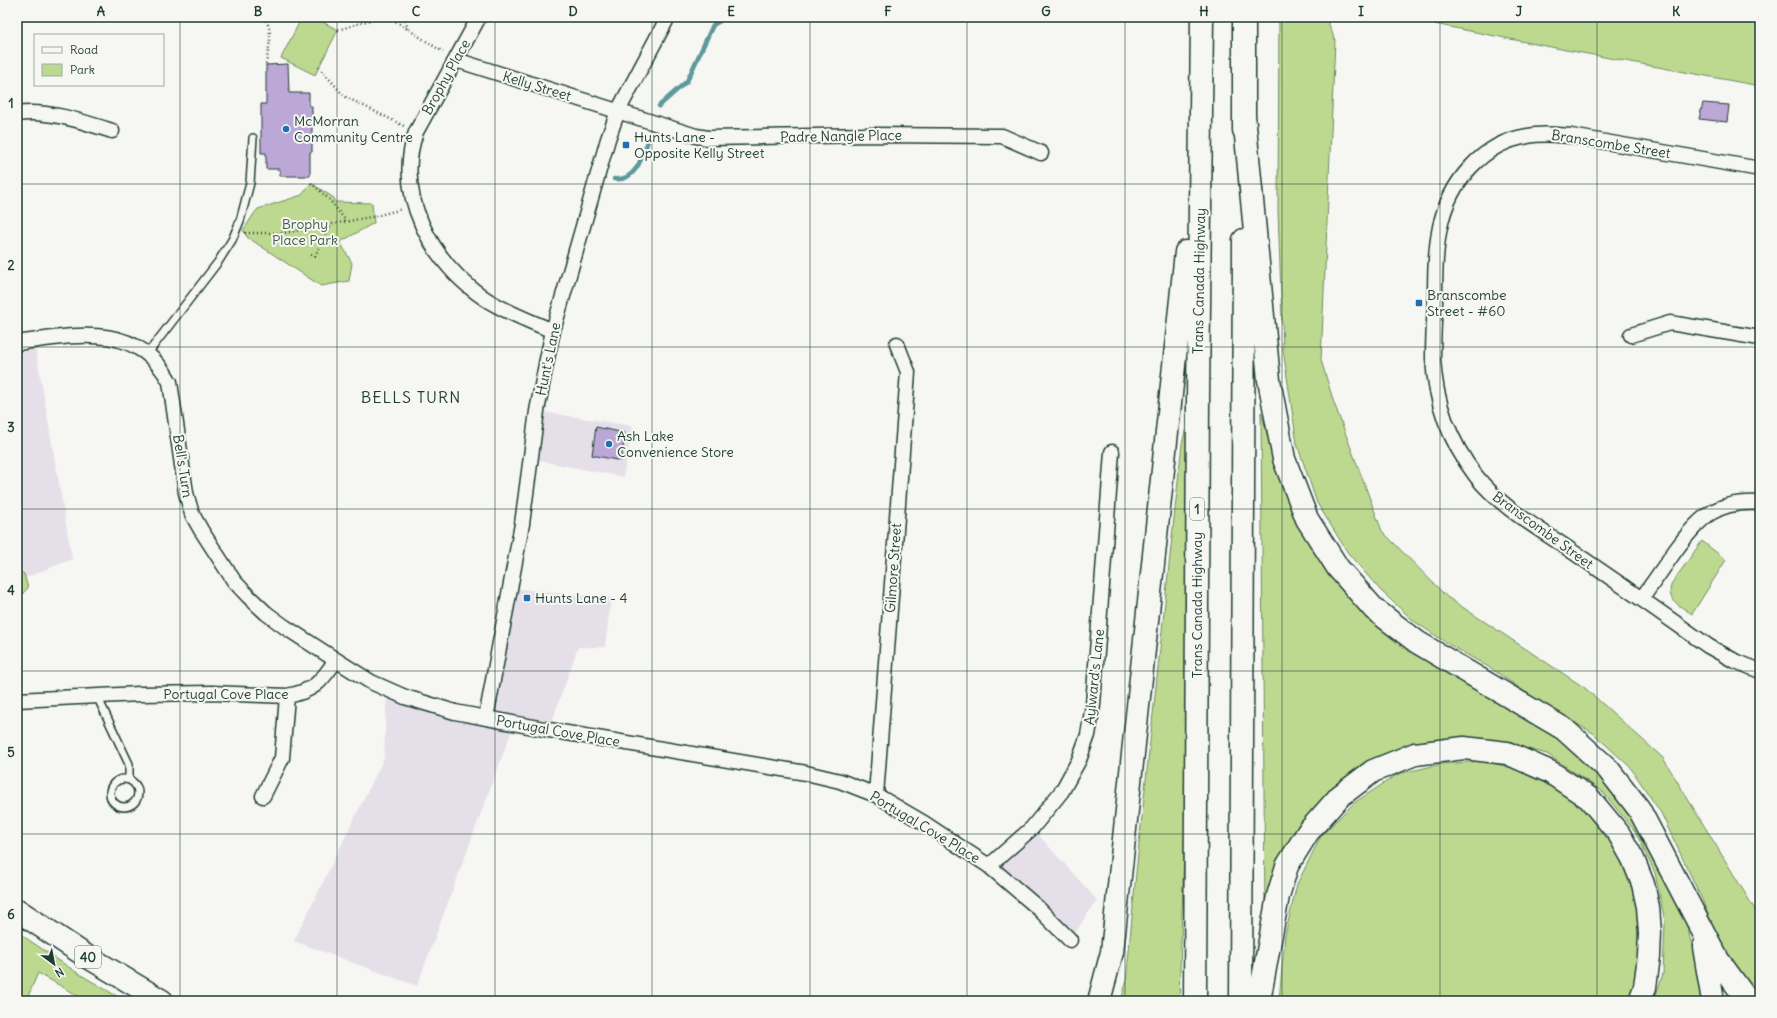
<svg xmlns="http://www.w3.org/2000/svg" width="1777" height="1018" viewBox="0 0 1777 1018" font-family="Delius,sans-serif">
<rect width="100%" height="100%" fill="#f6f6f2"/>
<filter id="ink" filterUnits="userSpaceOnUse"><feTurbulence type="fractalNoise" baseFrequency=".025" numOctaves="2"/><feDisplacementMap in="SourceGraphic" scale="8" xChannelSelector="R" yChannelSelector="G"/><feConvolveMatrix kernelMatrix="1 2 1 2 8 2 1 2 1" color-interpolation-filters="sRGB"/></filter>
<g filter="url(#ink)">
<path fill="#e5dfea" d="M34 340 72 559 17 581V343Z
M537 411 633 426 623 477 531 459Z
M510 588 611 598 605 647H578L549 730 514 724 417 986 294 941 384 758 387 689 485 718Z
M1032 828 1097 900 1070 940 989 866Z"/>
<path fill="#bdd990" stroke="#6e8b62" d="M302 17H313L338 30 315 75 281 58Z
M1279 17H1326L1335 40 1321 360 1334 403 1382 531 1447 597 1585 688 1663 758 1760 918V1001H1758L1727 961 1701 897 1661 813 1630 767 1593 733 1544 705 1492 669 1450 645 1415 622 1381 591 1348 553 1317 503 1297 444 1283 350 1278 210Z
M1399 17H1760V86L1561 49Z
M311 183 334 198 335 202 372 203 374 223 340 242 352 263 349 281 321 286 247 237 243 230C249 223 252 215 258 209L302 195Z
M1191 406 1188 732 1179 1001H1121L1126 983 1136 873 1182 444Z
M1261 412 1276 466 1322 559 1573 746 1633 806 1683 910 1694 954 1702 1001H1654L1663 974 1665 922 1655 873 1635 831 1602 791 1547 754 1495 740 1427 743 1337 790 1265 914Z
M1702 541 1726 560 1692 614C1679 605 1665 600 1672 583Z
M17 570 24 574 28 588 18 598 17 602Z
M1483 761 1527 771 1565 791 1591 813 1632 871 1643 951 1632 1001H1279L1285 935 1297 884 1321 836 1354 803 1398 774 1441 764Z
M17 932 76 972 125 1001H87L38 973 26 1001H17Z"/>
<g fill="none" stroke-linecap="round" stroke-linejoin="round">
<path stroke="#5c999b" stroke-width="4.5" d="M659 106 687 81 713 25 726 17
M614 179C637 182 643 154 649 138"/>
</g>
<path fill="#bca8d7" stroke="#1f3d34" d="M288 64 289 93H309V106H312V152H310V176H280V169H266V153H261V104H266V65Z
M1703 103 1729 105 1727 122 1699 119Z
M596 427 625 433 621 461 592 455Z"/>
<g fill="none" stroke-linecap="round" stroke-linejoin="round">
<defs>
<path id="lane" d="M148 353 218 262 232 240 240 221 250 183 253 138
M97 696 129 764V779
M110 793a14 14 0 1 1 28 0a14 14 0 1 1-28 0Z"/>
<path id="street" d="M479 17 416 132C394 195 432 262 484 298 505 312 530 321 553 331
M456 60 696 136 708 138 872 135 1002 136 1041 153
M17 114C46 109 84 122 112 131
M1760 169 1571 136C1557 135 1542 133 1528 136 1482 143 1449 183 1440 227 1435 251 1435 279 1435 303 1434 321 1433 340 1433 358 1435 401 1450 442 1476 476 1501 508 1540 529 1573 552 1619 583 1663 614 1708 646L1733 660 1760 671
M1631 335 1670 323 1760 338
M17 343C75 335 137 321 170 382L186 493 192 514 201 530 234 581 248 596 266 613 285 627 336 660 371 682 405 697 455 712 549 730 806 773 840 781 876 795 924 823 989 866 1037 907 1070 940
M1642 598C1653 583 1664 567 1675 551 1700 517 1716 500 1760 503
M17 700 140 694 211 693 287 696C314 691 321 682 336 660
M486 718 522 524 537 411 547 359 553 331 608 139 618 111 668 17
M876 795 908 372 897 344
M263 796 282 758 287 696
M989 866 1032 828 1062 791 1079 760 1088 735 1093 705 1112 452"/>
<path id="primary" d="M17 910 83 954 162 1001"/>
<path id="highway" d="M1244 115 1269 380 1284 459 1307 519 1338 568 1374 609 1417 642 1564 729 1608 769 1639 809 1718 960 1748 1001
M1244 130V17
M1704 947 1713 1001
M1099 1001 1112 952 1186 252
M1195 1001 1198 400 1202 17
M1241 1001 1244 240
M1259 1001 1278 896 1287 866 1308 832 1340 796 1373 771 1415 754 1464 748 1507 753 1550 772 1589 798 1619 834 1633 859 1643 884 1648 907 1650 933 1649 956 1645 987 1640 1001"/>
</defs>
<use href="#lane" stroke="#1f3d34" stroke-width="10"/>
<use href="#street" stroke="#1f3d34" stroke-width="17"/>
<use href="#primary" stroke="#1f3d34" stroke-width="25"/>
<use href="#highway" stroke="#1f3d34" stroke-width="25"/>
<path stroke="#1f3d34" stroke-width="2.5" stroke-dasharray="1 3" stroke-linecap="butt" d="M264 17C275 33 268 47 266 65
M284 17 300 20
M389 17 443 52
M404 17 408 29
M338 30 379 17
M319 67 344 96 404 126
M311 183 329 199 346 221
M245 233H284L376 216 402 209
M311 255 315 256 331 224"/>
<use href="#lane" stroke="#f6f6f2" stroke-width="7"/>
<use href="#street" stroke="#f6f6f2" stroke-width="14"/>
<use href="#primary" stroke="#f6f6f2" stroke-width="22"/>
<use href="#highway" stroke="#f6f6f2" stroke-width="22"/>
</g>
</g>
<path fill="none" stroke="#1f3d34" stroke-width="1" stroke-opacity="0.55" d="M180 17V1001M337 17V1001M495 17V1001M652 17V1001M810 17V1001M967 17V1001M1125 17V1001M1282 17V1001M1440 17V1001M1597 17V1001M17 184H1760M17 347H1760M17 509H1760M17 671H1760M17 834H1760"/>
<g fill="#1f6fb2" stroke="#f6f6f2" stroke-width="1.5">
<circle cx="286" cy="129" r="4"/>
<rect x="622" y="141" width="8" height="8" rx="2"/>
<rect x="1415" y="299" width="8" height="8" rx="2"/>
<circle cx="609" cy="444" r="4"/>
<rect x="523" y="594" width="8" height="8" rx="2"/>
</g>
<g text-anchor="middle" stroke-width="4" stroke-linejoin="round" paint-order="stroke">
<g fill="#f6f6f2" stroke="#60746d" stroke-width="1">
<rect x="1190" y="498" width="14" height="22" rx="3"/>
<rect x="75" y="946" width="26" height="22" rx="3"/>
</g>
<g font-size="13" font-weight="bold" fill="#1f3d34">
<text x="1197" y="514">1</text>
<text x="88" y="962">40</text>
</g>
<g font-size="14" fill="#1f3d34" stroke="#f6f6f2">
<text transform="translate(446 77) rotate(-61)" y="5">Brophy Place</text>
<text transform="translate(537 86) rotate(17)" y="5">Kelly Street</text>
<text transform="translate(841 136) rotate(-1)" y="5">Padre Nangle Place</text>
<text transform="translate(1611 144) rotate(9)" y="5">Branscombe Street</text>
<text transform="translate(1199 281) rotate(-89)" y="5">Trans Canada Highway</text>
<text transform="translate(548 359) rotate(-78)" y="5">Hunt's Lane</text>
<text transform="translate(183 466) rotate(81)" y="5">Bell's Turn</text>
<text transform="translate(1543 530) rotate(36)" y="5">Branscombe Street</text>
<text transform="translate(893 568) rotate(-86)" y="5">Gilmore Street</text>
<text transform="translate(1197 605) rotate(-90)" y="5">Trans Canada Highway</text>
<text transform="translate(1094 677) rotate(-84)" y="5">Aylward's Lane</text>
<text x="226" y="699">Portugal Cove Place</text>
<text transform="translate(558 731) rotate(10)" y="5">Portugal Cove Place</text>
<text transform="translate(925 827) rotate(31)" y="5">Portugal Cove Place</text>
</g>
<g font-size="14" fill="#1f3d34" stroke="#f6f6f2" text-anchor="start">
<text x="294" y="126">McMorran<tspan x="294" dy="16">Community Centre</tspan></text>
<text x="634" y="142">Hunts Lane -<tspan x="634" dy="16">Opposite Kelly Street</tspan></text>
<text x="1427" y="300">Branscombe<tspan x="1427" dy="16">Street - #60</tspan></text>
<text x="617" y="441">Ash Lake<tspan x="617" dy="16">Convenience Store</tspan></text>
<text x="535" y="603">Hunts Lane - 4</text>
</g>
<g font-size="14" fill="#3f5c46" stroke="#f6f6f2">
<text x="305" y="229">Brophy<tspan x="305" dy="16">Place Park</tspan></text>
</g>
<g font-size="16" letter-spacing="1" fill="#1f3d34" stroke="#f6f6f2">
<text x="411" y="403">BELLS TURN</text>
</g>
</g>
<rect width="1777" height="1018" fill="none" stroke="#f6f6f2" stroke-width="44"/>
<rect x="34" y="34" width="130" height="52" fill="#f6f6f2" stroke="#a0aca6"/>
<rect x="42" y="47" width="20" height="6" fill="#f6f6f2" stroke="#a0aca6"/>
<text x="70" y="54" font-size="12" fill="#1f3d34">Road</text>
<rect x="42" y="64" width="20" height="12" fill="#bdd990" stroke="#a0aca6"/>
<text x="70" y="74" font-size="12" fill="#1f3d34">Park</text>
<g transform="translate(54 964) rotate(148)" stroke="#f6f6f2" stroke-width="3" paint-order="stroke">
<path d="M0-3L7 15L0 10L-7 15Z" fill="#1f3d34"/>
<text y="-6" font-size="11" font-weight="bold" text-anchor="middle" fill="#1f3d34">N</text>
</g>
<rect x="22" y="22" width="1733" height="974" fill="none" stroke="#1f3d34" stroke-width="1.5"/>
<g font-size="13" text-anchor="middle" font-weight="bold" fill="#1f3d34">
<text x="101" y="16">A</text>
<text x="258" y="16">B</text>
<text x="416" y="16">C</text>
<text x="573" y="16">D</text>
<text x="731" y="16">E</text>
<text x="888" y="16">F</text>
<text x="1046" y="16">G</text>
<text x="1204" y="16">H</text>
<text x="1361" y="16">I</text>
<text x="1519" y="16">J</text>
<text x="1676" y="16">K</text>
<text x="11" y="108">1</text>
<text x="11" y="270">2</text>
<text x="11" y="432">3</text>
<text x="11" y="595">4</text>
<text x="11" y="757">5</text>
<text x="11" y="919">6</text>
</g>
</svg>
